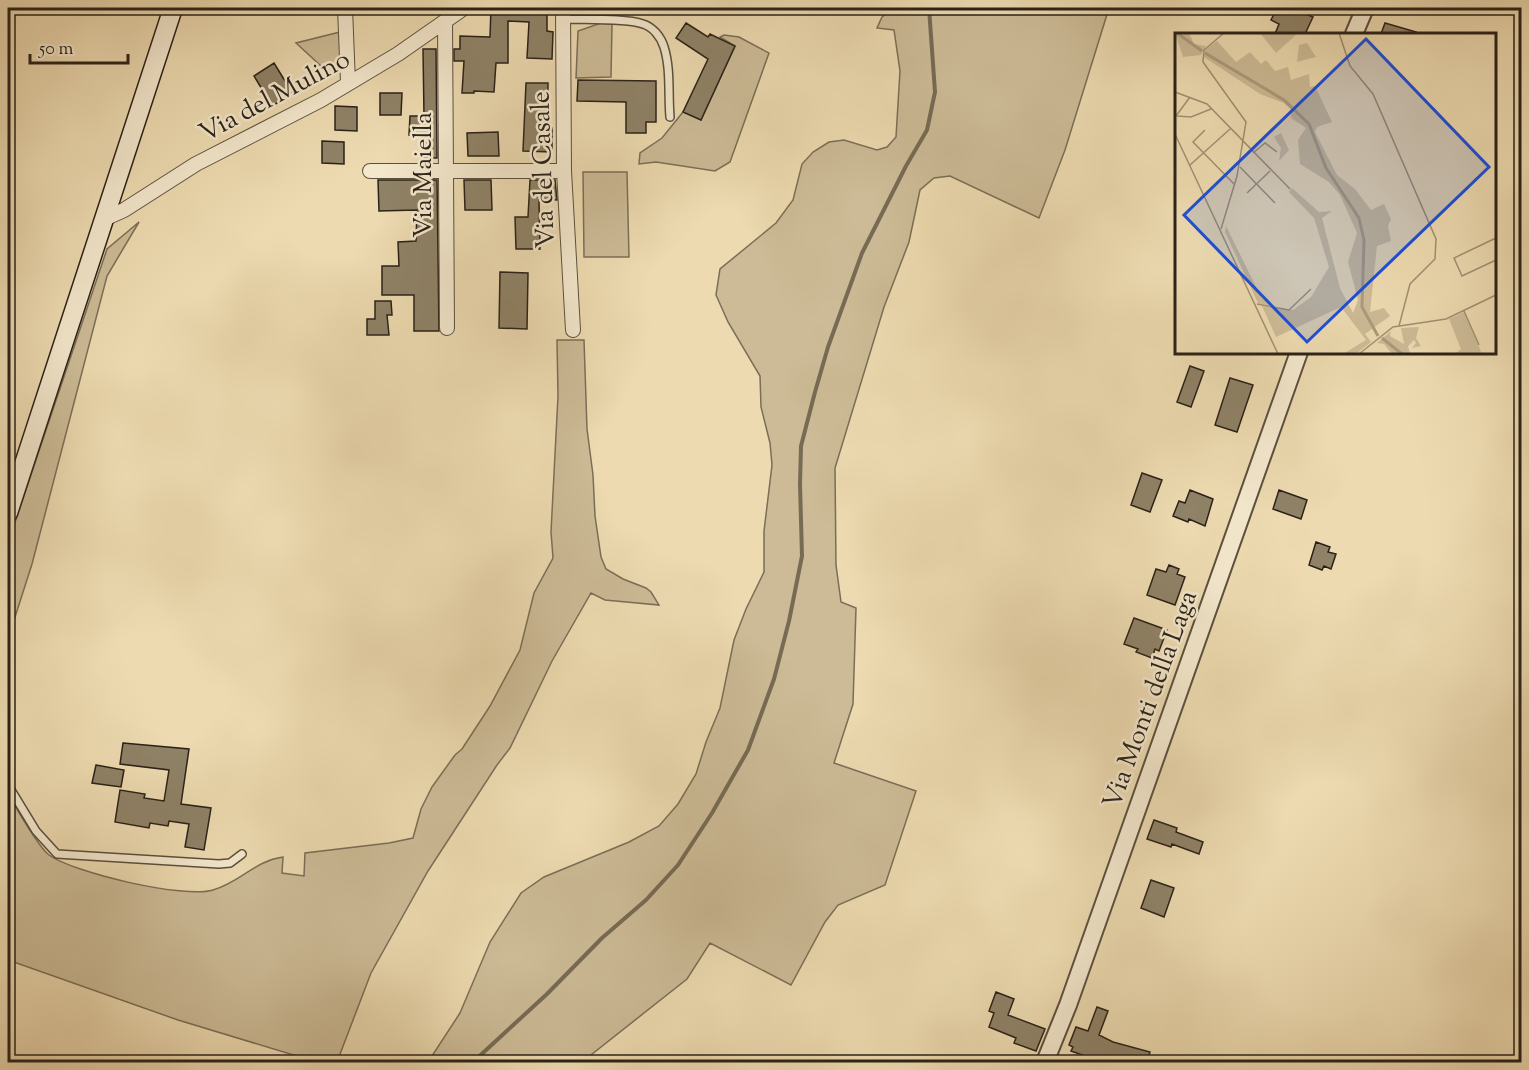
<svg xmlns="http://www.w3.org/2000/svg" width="1529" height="1070" viewBox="0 0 1529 1070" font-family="'Sorts Mill Goudy',serif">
<rect width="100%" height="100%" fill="#eddab0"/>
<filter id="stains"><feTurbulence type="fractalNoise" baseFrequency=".00333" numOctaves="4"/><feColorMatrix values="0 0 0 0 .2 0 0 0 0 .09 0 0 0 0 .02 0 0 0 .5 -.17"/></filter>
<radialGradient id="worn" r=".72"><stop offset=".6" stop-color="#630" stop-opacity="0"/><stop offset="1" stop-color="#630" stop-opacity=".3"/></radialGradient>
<path fill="#ccbb96" stroke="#7b6e57" stroke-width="1.5" d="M895 8H1109L1065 150 1039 218 950 176 934 178 920 190 909 242 884 307 835 468 836 565 841 602 856 608 853 704 834 763 916 791 885 885 838 905 825 922 791 985 710 943 687 979 582 1062H428L460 1013 490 942 521 893 544 877 629 842 659 826 678 804 696 774 706 742 720 708 734 640 746 609 764 572V531L772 465 770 443 761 407 760 376 728 322 716 295 720 269 776 223 793 200 802 164 813 152 829 142 844 140 877 150 887 147 896 137 900 71 894 30 877 28 882 17Z
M601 23 612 24 611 77 576 78 578 31Z
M344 31 345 60 322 67 296 43Z
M724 35 739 37 769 53 730 162 715 171 656 162 639 164 640 153 662 138 683 112 701 120 735 46 720 37Z
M583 172H627L629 257H584Z
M139 222 107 276 32 564 8 639V543L107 249Z
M557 340H584L587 429 593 475 595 516 601 557 606 569 623 579 646 588 651 592 659 605 605 600 591 593 552 661 510 748 497 765 428 871 371 973 337 1062H297V1056L178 1020 8 960V794C15 806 39 848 49 855 74 873 185 899 213 890 241 882 254 861 283 857L282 873 304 876 305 853 389 843 413 838 421 809 432 787 455 755 462 749 490 706 520 650 534 593 553 558 551 532 558 396Z"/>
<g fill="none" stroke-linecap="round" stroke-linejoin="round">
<path stroke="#776b54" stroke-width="4" d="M473 1062 547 994 602 938 646 900 678 865 712 813 748 750 774 679 789 621 802 556 800 484 801 446 815 392 828 347 862 253 906 166 927 130 935 92 929 8"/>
</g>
<path fill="#8f8267" stroke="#2a2218" stroke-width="1.5" d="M491 8H547V31L553 32 552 59 527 58 529 22 508 21V63H496L494 92 474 91V93H462L464 61H454V49H460V36L490 37Z
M1277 8H1291L1313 17 1305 34H1275L1279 24 1271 20Z
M686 23 708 37 710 34 735 46 701 120 683 112 708 59 676 38Z
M1385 23 1416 32 1415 34H1381Z
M423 49H436L437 158H422V135H409L410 116H424Z
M274 63 293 94 272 106 254 76Z
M578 80 656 81V122H646V133H626V102L577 101Z
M526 83H548L547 128H552V152L523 151Z
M380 93H402L401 115H380Z
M335 106 357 107V131L335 130Z
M498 132 499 156H468L467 133Z
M322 141 344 142V164L322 163Z
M378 180H437L439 331H414V295H382V266H399L398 242 416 241 417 210 379 211Z
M464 180H491L492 210H465Z
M530 180H555L557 200 539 199 540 249H516L515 217H528Z
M500 272 528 273 527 329 499 328Z
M375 301H391L392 315H387L389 335H367V319H375Z
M1190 366 1204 371 1191 407 1177 402Z
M1230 378 1253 385 1237 432 1215 425Z
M1142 473 1162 480 1150 512 1131 505Z
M1190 490 1213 499 1205 526 1189 519 1188 522 1173 516 1179 501 1185 503Z
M1279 490 1307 500 1301 519 1273 509Z
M1316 542 1330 547 1328 552 1336 554 1331 569 1324 566 1322 570 1309 565Z
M1169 565 1179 569 1177 574 1185 577 1175 605 1147 595 1156 569 1166 572Z
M1134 618 1167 630 1159 651 1155 649 1152 658 1136 652 1138 649 1124 644Z
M123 743 189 749 181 804 211 808 204 850 185 847 189 824 169 821 168 826 150 823 149 828 115 822 120 790 145 794 144 798 164 801 169 770 120 764Z
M96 765 124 770 121 787 92 783Z
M1154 820 1177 828 1176 832 1203 842 1199 854 1172 844 1171 847 1147 839Z
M1151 880 1174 888 1164 917 1141 908Z
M996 992 1014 999 1008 1015 1045 1029 1036 1051 1014 1043 1016 1038 989 1027 994 1013 989 1011Z
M1097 1007 1108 1011 1099 1035 1113 1042 1150 1052 1147 1062H1102L1071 1051 1073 1047 1069 1045 1076 1027 1088 1031Z"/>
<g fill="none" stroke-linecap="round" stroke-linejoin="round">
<defs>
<path id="service" d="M563 19C584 20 625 18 643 24 653 27 661 37 664 47 671 69 668 95 670 117
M8 785 36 831 57 854 219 864 230 863 242 854"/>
<path id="minor" d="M345 8 348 83
M563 8 564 171 573 330
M445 21 447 328
M370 171H564
M104 219 124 210 196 164 321 100 398 54 464 8"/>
<path id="tertiary" d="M1354 34 1365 8
M1045 1062 1068 1005 1299 352"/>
<path id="secondary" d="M8 513 173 8"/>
</defs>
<use href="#service" stroke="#5b503e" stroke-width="10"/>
<use href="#minor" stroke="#5b503e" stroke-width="16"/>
<use href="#tertiary" stroke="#5b503e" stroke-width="20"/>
<use href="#secondary" stroke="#2a2218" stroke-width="21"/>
<use href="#service" stroke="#f3e7cc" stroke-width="7"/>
<use href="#minor" stroke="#f3e7cc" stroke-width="14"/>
<use href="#tertiary" stroke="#f3e7cc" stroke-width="16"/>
<use href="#secondary" stroke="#f3e7cc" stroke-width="18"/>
</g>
<g text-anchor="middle" stroke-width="5" stroke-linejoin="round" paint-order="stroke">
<g font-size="26" fill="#2a2218" stroke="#f3e7cc">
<text transform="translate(274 95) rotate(-28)" y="9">Via del Mulino</text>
<text transform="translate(542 170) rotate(-92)" y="9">Via del Casale</text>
<text transform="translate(422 175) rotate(-90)" y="9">Via Maiella</text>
<text transform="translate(1149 699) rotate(-70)" y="9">Via Monti della Laga</text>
</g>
</g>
<g transform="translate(1175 33)">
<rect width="321" height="321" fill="#eddab0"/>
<path d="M0 0H14L19 11 31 13 26 22 8 24ZM85 0H123L101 20ZM42 8 61 29 75 19 86 31 91 27 100 38 113 34 116 47 134 41 135 54 140 53 157 89 142 94 140 99 162 142 180 156 196 177 209 171 216 186 213 193 216 208 202 213 195 279 209 275 215 283 190 301 196 309 181 321H168L191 307 166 274 101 304 87 273 118 277 136 264 154 234 139 185 114 159 117 155 144 179 157 178 147 185 165 255 178 280 183 267 173 229 182 200 165 162 154 149 125 131 123 107 131 95 116 85V77L109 70 85 61 29 24 30 17ZM132 10 141 24 122 29 124 12ZM106 100 114 117 104 128 106 115 99 104ZM51 193 86 264 97 273 83 270 50 199ZM289 279 307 321H280L286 316 274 286ZM226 295 244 294 241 305 246 313 237 315 241 310 239 307 233 313 235 321H217L209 311 202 310 216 298 215 303 229 311Z" fill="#ccbb96"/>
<path fill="none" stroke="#ab9b7c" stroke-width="3" d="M2 0 27 18M30 20 109 67 134 91 151 135 184 185 189 207 187 274 203 303M207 305 227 321"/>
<path fill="none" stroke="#9f9073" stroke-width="1.5" d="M164 0 175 33 198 61 261 206 260 226 235 251 224 293M0 59 32 71 115 156M1 83 15 64M2 83 16 84 36 76M30 97 18 109 60 152M0 101 103 321M78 120 90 110 102 119M15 132 55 96M65 134 100 170M72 160 95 138M46 196 62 143 71 89 28 29 29 17 49 0M321 205 279 225 287 243 321 227M82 271 114 277 136 256M289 278 304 312M184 321 218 294 271 286 321 262"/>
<path fill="#1d4ed8" fill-opacity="0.15" stroke="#1d4ed8" stroke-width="3" d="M191 6 314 134 132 309 9 182Z"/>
<rect width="321" height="321" fill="none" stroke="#2a2218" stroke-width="3"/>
</g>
<rect width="1529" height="1070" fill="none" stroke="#eddab0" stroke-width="30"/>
<rect x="9" y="9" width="1511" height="1052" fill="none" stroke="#2a2218" stroke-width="3"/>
<rect x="15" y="15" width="1499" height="1040" fill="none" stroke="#2a2218" stroke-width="1.5"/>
<path d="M30 54v9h98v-9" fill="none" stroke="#2a2218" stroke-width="3"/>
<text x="39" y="54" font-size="18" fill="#2a2218" stroke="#f3e7cc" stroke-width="4.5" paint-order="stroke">50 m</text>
<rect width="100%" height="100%" filter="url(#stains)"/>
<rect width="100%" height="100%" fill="url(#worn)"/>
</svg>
